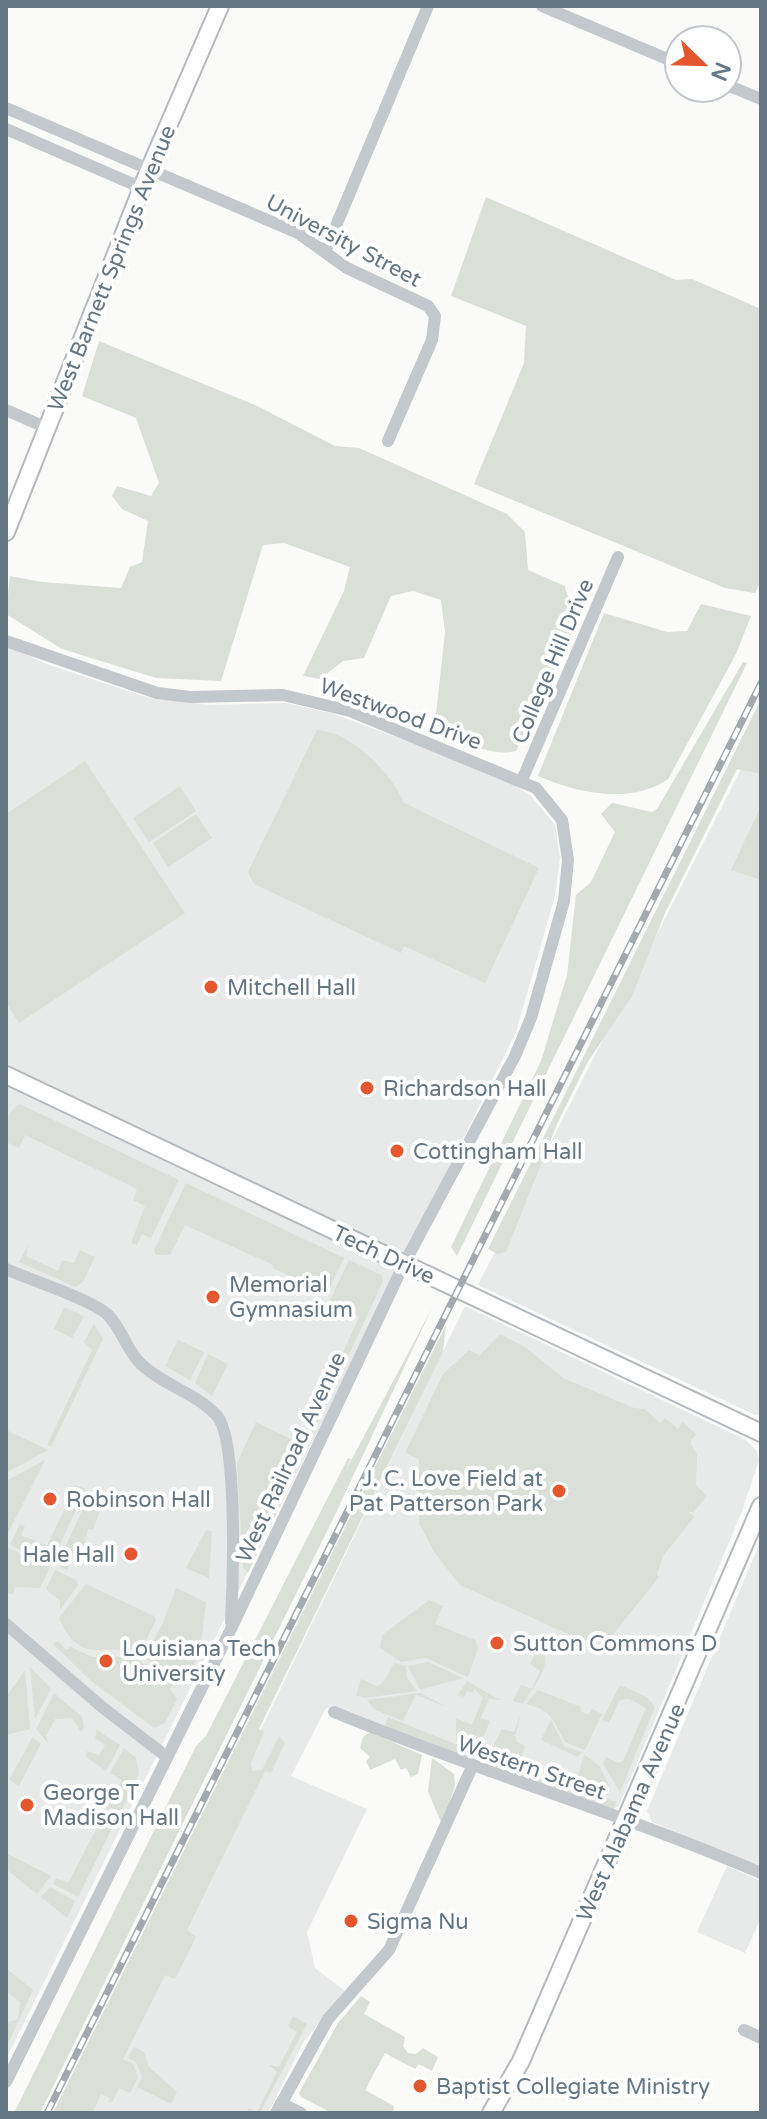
<svg xmlns="http://www.w3.org/2000/svg" width="767" height="2119" viewBox="0 0 767 2119" font-family="'Varela Round',sans-serif">
<rect width="100%" height="100%" fill="#fafaf8"/>
<path fill="#e8e9e9" d="M6 645 49 665 149 698 211 705 286 703 331 713 434 751 513 784 531 796 555 825 560 858 555 896 516 1032 6 2059Z
M761 730V1414L755 1415 478 1285Z
M465 1306 746 1440 756 1450 759 1460 742 1511 619 1806 610 1811 335 1707 326 1708 291 1776 367 1809 307 1932 315 1968 345 1991 304 2041 268 2113H76Z
M761 1540V1868L652 1822 647 1811Z
M727 1866 761 1881V1918L745 1953 697 1932Z"/>
<path fill="#dadfd7" d="M486 197 676 280 692 279 761 309V580L755 593 725 588 474 484 524 363 526 326 451 296Z
M99 341 257 406 335 446 359 448 507 514 525 532 528 570 565 586C566 600 577 604 579 617L516 751C491 758 455 739 435 724L445 632 441 600 413 591 391 596 364 658 343 661 320 679 303 676 344 591 350 567 284 543 263 545 221 681 156 678 62 649 6 614 10 576 42 582 121 588 130 567 142 562 148 521 122 509 112 496 117 486 151 496 159 483 136 418 82 396Z
M701 604 751 616 736 654 668 779C632 805 576 793 538 776L604 613 667 632 687 631Z
M743 662 747 663 457 1256 451 1247 541 1061 567 975 576 895 591 882 615 832 601 814 612 803 652 812 657 809Z
M761 699V774L737 769 665 913 632 996 587 1063 557 1124 506 1252 498 1254 488 1249Z
M317 730C351 732 391 772 404 803L539 868 485 983 404 946 401 953 254 884 248 872Z
M85 761 185 913 19 1023 6 1002V814Z
M180 786 196 811 149 842 133 818Z
M761 806V880L731 870Z
M196 814 212 838 168 867 153 843Z
M20 1104 179 1180 151 1238 142 1234 137 1245 131 1243 145 1206 133 1200 137 1189 25 1135 19 1148 8 1143 6 1146C6 1130 4 1112 20 1104Z
M186 1183 344 1258 327 1293 273 1268V1265L185 1225 170 1255H156L154 1250Z
M28 1245 26 1256 58 1271 62 1260 74 1263 80 1250 95 1257 83 1282 76 1287 19 1262Z
M349 1260 381 1275 383 1281 312 1435 308 1432 309 1427 359 1317 329 1302Z
M64 1307 84 1316 72 1338 54 1329Z
M432 1308 332 1521 40 2113H14L196 1746 206 1736 348 1458 351 1459 345 1472Z
M94 1323 103 1339 51 1447 47 1445 92 1350 84 1342Z
M446 1325 443 1352 259 1729 264 1732 251 1763 252 1771 262 1770 279 1736 285 1743 271 1773 265 1771 187 1930 196 1937 175 1979 165 1975 123 2059 133 2064 138 2077 130 2093 119 2088 113 2101 108 2103 110 2098 101 2094 93 2113H53Z
M500 1334 525 1347 563 1378 634 1408 645 1409 660 1423 665 1418 678 1429 683 1422 696 1434 690 1442 697 1455 696 1485 707 1496 694 1512H689L694 1517 663 1556 657 1574 659 1577 610 1638 602 1632 594 1646 460 1585 434 1552 419 1523V1459L405 1453 443 1374 469 1350 480 1355Z
M178 1340 204 1352 190 1380 165 1366Z
M208 1354 228 1364 212 1396 195 1383Z
M256 1422 307 1447 248 1573 243 1567 237 1463Z
M6 1430 48 1450 6 1473Z
M45 1460 6 1537V1481Z
M76 1485 86 1489 51 1563 10 1545 20 1524 25 1527 21 1535 47 1546Z
M91 1491 105 1498 93 1530 88 1529 82 1555 75 1552 67 1570 57 1565Z
M206 1530 212 1531 209 1578 186 1568Z
M8 1548 50 1567 40 1588 15 1587 14 1594 6 1593Z
M55 1570 76 1580 78 1585 60 1610V1601L46 1589Z
M86 1584 154 1616 156 1620 140 1653C103 1641 81 1668 59 1618Z
M176 1588 206 1602 200 1652 190 1672 176 1679 156 1669 145 1656 163 1623Z
M429 1600 443 1606 435 1624 475 1640 478 1648 468 1677 426 1658 401 1662 380 1648 382 1635Z
M58 1641 66 1650 71 1647 92 1657H134L173 1685 170 1689 177 1699 165 1723 154 1728 90 1680 53 1644Z
M543 1648C552 1668 533 1686 523 1704L513 1701 521 1685 532 1689 540 1671 530 1664 537 1649Z
M428 1662 463 1678 420 1690 408 1666Z
M394 1663 406 1666 407 1678 417 1691 364 1698 356 1695 361 1679 377 1686 383 1683Z
M30 1667 51 1689 35 1719Z
M25 1670 30 1729 6 1735V1697Z
M467 1681 500 1700 489 1699 481 1718 490 1721 481 1743 456 1741V1718L472 1725 483 1698 475 1689 473 1693 467 1691 464 1697 458 1695Z
M620 1685 647 1697 655 1707 620 1792 603 1764 606 1757 618 1763 623 1761 646 1708 629 1699 620 1700 609 1723 602 1720Z
M538 1690 581 1707 580 1711 589 1715 592 1709 602 1714 585 1750 565 1742C553 1721 553 1710 526 1704Z
M54 1693 82 1717 84 1726 81 1732 72 1718 55 1719 46 1736 48 1743 36 1729Z
M420 1693 449 1708 416 1695 403 1721 374 1709 367 1700Z
M521 1714 515 1736 517 1742 525 1746 519 1764 493 1747 502 1729 514 1732Z
M388 1717 460 1746H480L473 1760 385 1727Z
M551 1719 564 1746 582 1752 578 1757 541 1740Z
M97 1730 120 1745 106 1771 85 1756 87 1751 99 1755 105 1745 95 1738Z
M370 1732 422 1755 418 1774 411 1777 406 1768 401 1770 395 1759 370 1770 366 1761 370 1757 360 1748 363 1737Z
M32 1738 41 1743 19 1786 9 1780Z
M124 1748 136 1758 139 1774 78 1897 53 1884 56 1878 68 1883 122 1780 110 1773Z
M492 1750 521 1769 576 1793 589 1792 616 1802 613 1811 490 1766Z
M584 1754 600 1767 609 1786 606 1787 608 1795 567 1786 577 1780Z
M432 1758 454 1774 455 1786 442 1825 428 1791Z
M6 1853 51 1876 37 1894 6 1869Z
M50 1887 75 1901 67 1918 41 1897Z
M6 1968 33 1990 6 2048V2023L18 2019 20 2002 6 1991Z
M361 1996 370 2002 364 2014 405 2037 403 2046 408 2053 416 2054 423 2048 438 2057 432 2071 419 2064 415 2069 385 2053 365 2090 394 2106 393 2113H332L301 2097 299 2093 338 2023Z
M293 2016 307 2024 260 2113H247L248 2108 257 2112 277 2072 269 2065 279 2067 297 2032 288 2026Z
M134 2047 144 2052 149 2067 177 2092 171 2104 137 2087 142 2077 136 2062 128 2058Z"/>
<g fill="none" stroke-linecap="round" stroke-linejoin="round">
<defs>
<path id="secondary" d="M6 532 149 170 220 6
M6 1075 761 1433
M491 2113 521 2061 761 1506"/>
</defs>
<use href="#secondary" stroke="#b3babf" stroke-width="20"/>
<path stroke="#c3c8cc" stroke-width="12" d="M542 6 679 64
M727 85 761 99
M6 108 298 233 347 268 428 306 435 316 432 340 388 441
M6 129 142 188
M325 252 428 6
M6 410 47 428
M6 641 157 693 190 697 283 695 350 711 536 788 562 820 568 860 564 901 531 1018 515 1056 404 1264 231 1629 6 2082
M522 780 618 557
M6 1269C31 1280 89 1299 107 1314 122 1328 126 1350 141 1364 164 1386 195 1392 217 1416 238 1440 233 1584 231 1622
M6 1624 102 1707 167 1757
M334 1712C475 1770 621 1813 761 1873
M744 2030 761 2038
M281 2103 301 2113
M276 2113 328 2019 389 1950 472 1767"/>
<use href="#secondary" stroke="#fff" stroke-width="16"/>
<defs>
<path id="rail" d="M47 2113 761 683"/>
</defs>
<use href="#rail" stroke="#a2aab0" stroke-width="7"/>
<use href="#rail" stroke="#fff" stroke-width="4" stroke-dasharray="12" stroke-linecap="butt"/>
</g>
<g fill="#e4572e" stroke="#fff" stroke-width="3">
<circle cx="211" cy="987" r="8"/>
<circle cx="367" cy="1088" r="8"/>
<circle cx="397" cy="1151" r="8"/>
<circle cx="213" cy="1297" r="8"/>
<circle cx="559" cy="1491" r="8"/>
<circle cx="50" cy="1499" r="8"/>
<circle cx="131" cy="1554" r="8"/>
<circle cx="497" cy="1643" r="8"/>
<circle cx="106" cy="1661" r="8"/>
<circle cx="27" cy="1805" r="8"/>
<circle cx="351" cy="1921" r="8"/>
<circle cx="420" cy="2086" r="8"/>
</g>
<g text-anchor="middle" stroke-width="8" stroke-linejoin="round" paint-order="stroke">
<g font-size="22" fill="#657683" stroke="#fff">
<text transform="translate(344 240) rotate(28)" y="8">University Street</text>
<text transform="translate(111 268) rotate(-68)" y="8">West Barnett Springs Avenue</text>
<text transform="translate(552 661) rotate(-67)" y="8">College Hill Drive</text>
<text transform="translate(401 713) rotate(20)" y="8">Westwood Drive</text>
<text transform="translate(384 1254) rotate(25)" y="8">Tech Drive</text>
<text transform="translate(290 1457) rotate(-65)" y="8">West Railroad Avenue</text>
<text transform="translate(532 1767) rotate(19)" y="8">Western Street</text>
<text transform="translate(630 1812) rotate(-66)" y="8">West Alabama Avenue</text>
</g>
<g font-size="22" fill="#657683" stroke="#fff" text-anchor="start">
<text x="227" y="995">Mitchell Hall</text>
<text x="383" y="1096">Richardson Hall</text>
<text x="413" y="1159">Cottingham Hall</text>
<text x="229" y="1292">Memorial<tspan x="229" dy="25">Gymnasium</tspan></text>
<text x="543" y="1486" text-anchor="end">J. C. Love Field at<tspan x="543" dy="25">Pat Patterson Park</tspan></text>
<text x="66" y="1507">Robinson Hall</text>
<text x="115" y="1562" text-anchor="end">Hale Hall</text>
<text x="513" y="1651">Sutton Commons D</text>
<text x="122" y="1656">Louisiana Tech<tspan x="122" dy="25">University</tspan></text>
<text x="43" y="1800">George T<tspan x="43" dy="25">Madison Hall</tspan></text>
<text x="367" y="1929">Sigma Nu</text>
<text x="436" y="2094">Baptist Collegiate Ministry</text>
</g>
</g>
<rect width="767" height="2119" fill="none" stroke="#657683" stroke-width="16"/>
<g transform="translate(703 64) rotate(113)"><circle r="38" fill="#ffffff" stroke="#c1c8cd" stroke-width="2"/>
<path d="M0-6L14 30L0 20L-14 30Z" fill="#e4572e"/>
<text y="-12" font-size="22" font-weight="bold" text-anchor="middle" fill="#657683">N</text>
</g>
</svg>
